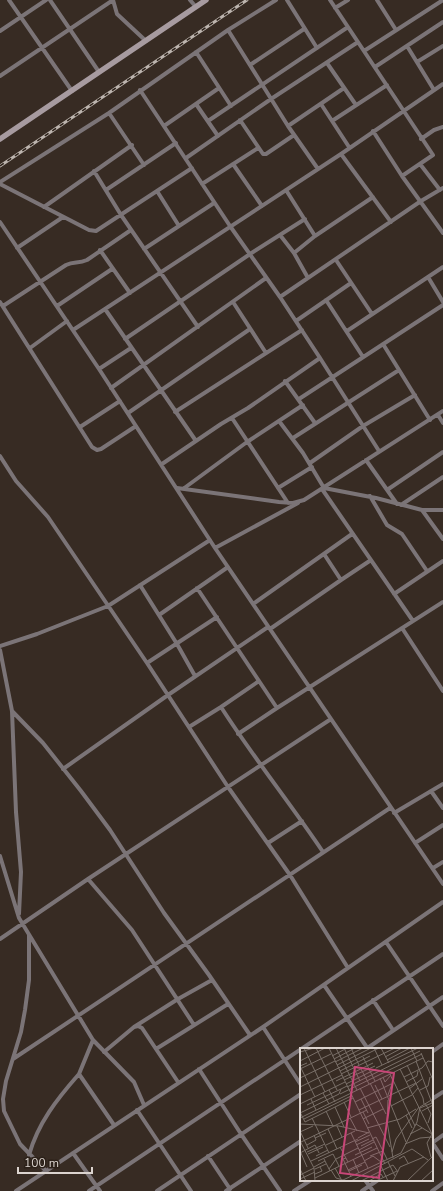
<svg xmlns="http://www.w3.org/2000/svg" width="443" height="1191" viewBox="0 0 443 1191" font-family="'Nunito Sans',sans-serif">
<rect width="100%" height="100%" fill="#372b23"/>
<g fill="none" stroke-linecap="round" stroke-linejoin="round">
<path stroke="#7b7477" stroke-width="4" d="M9 0 72 91
M50 0 99 72
M113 0 117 14 146 41
M190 0 196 7
M287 0 317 48
M330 0 433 155 402 176
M377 0 396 30
M335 8 348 0
M228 30 288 126 318 169
M0 31 46 0
M407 46 434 90
M364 51 443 0
M196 52 231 106
M417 62 443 46
M327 63 356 105
M250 65 304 29
M375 67 443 22
M0 76 113 0
M140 90 230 226 280 297 320 358 379 451
M196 104 218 136
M321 104 349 147
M109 113 144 165
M240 120 263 154H266L294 135
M208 121 348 27
M332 121 387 85
M164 126 219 88
M288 126 344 88
M373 131 402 176 443 233
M421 139 434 130 443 127
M341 154 391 222
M186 158 271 99 358 42
M233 164 262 206
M420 164 440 190
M94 171 121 215 198 327
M0 182 109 113 228 30 276 0
M0 184 89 230 96 231 192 168
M202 184 258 148
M106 190 176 143
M286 190 315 236
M157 191 179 226
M44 207 132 145
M0 222 99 369 215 548 443 884
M280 235 294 253 308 278
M17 248 63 217
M144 249 214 203
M100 250 130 293
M294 253 315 236 373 197
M336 260 372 314
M428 277 443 302
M280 297 421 201 443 188
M326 300 363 357
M0 302 92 447 97 450 101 449 136 426
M233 302 266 353
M3 306 66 265C74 261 78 264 87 260L131 230
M57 306 112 269
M105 309 196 441
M296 321 351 283
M73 330 341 154 443 84
M347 331 443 267
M125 339 250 254 305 219
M383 344 430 420
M30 348 67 321
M99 369 131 348
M285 381 315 423
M111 388 266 278
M299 399 443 305
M175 412 302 330
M128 413 250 329
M438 415 443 423
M232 418 288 503
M279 421 303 453 324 488
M80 427 120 401
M293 438 399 370
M0 456 16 481 48 517 147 663 228 787 290 875 348 968
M366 460 397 504
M310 463 363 426 415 395
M162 464 221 424 248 408 320 358
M177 488 279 502 293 503 304 500 443 411
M278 488 312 467
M324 488 376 498 422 510H443
M183 489 247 442 303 405
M322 489 413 621
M387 490 443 452
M370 496 387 525 402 534 427 571
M401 505 443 477
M422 510 443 539
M215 548 298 503
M324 554 341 580
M140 585 177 644 195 676
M197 588 277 708
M394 594 443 561
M253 604 352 534
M159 615 228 567
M402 628 443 691
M270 629 341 580 371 560
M0 646 37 634 108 606 210 540
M0 650 12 711 16 812 21 872 19 914
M147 663 217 617
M221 707C253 757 290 803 323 852
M12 711 43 743 81 791 110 830 164 913 209 975 250 1035
M189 727 221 707 259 681
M238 734 277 708 443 602
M63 769 168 695 268 627
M431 791 443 808
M394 813 443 784
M268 843 302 821
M415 843 443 825
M0 856 19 918 93 1040 134 1082 144 1105
M433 868 443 862
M88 879 132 930 194 1025
M29 935V980L25 1010 21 1032 6 1081 3 1099 4 1111 20 1144 46 1171
M0 939 88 879 331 719
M386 942 443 1026
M324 985 368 1049
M373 1000 393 1030
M134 1027 178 999 212 980
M263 1027 301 1085
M366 1049 443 997
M104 1052 134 1027 138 1026 142 1028 156 1049
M432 1052 443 1044
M13 1059 390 808
M199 1069 241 1134 280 1191
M79 1074 93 1040
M178 1082 156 1049 228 1004
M432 1099 443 1092
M137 1110 191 1191
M432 1142 443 1159
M432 1143 443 1135
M73 1153 100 1191
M29 1155C38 1123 57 1099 79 1074L114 1125
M208 1156 230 1189
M365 1180 373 1191
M16 1191 263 1027 443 902
M89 1191 443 954
M157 1191 301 1094
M226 1191 301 1141
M294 1191 311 1180
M362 1191 378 1180
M432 1191 443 1183"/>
<path stroke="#a79ba0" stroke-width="5.5" d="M0 139 206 0"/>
<defs>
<path id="rail" d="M0 166 247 0"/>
</defs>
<use href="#rail" stroke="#bdb5af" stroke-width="3"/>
<use href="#rail" stroke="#2c2119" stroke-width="1.5" stroke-dasharray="4.5" stroke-linecap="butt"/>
</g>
<g transform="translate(300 1048)">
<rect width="133" height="133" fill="#372b23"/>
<path fill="none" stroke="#796f68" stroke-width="1" d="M4 0 25 44M16 0 37 42M29 0 85 116M36 0 57 42M44 0 60 33M51 0 59 17M74 0 82 17M81 0 89 15M111 0 117 13M0 4 14 0M121 5 133 32M32 8 47 0M63 9 75 33M85 9 102 0M34 11 55 0M87 12 110 0M0 13 25 0M116 13 132 55M35 14 63 0M7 15 0 18 15 49M37 17 71 0M107 17 123 50 124 56M76 20 118 0M0 21 31 6M61 21 69 36M100 21 132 86 127 95 131 109M40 23 70 8M41 26 95 0M83 29 85 34 91 27M104 29 122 20 128 13 133 14M0 30 35 13M80 30 106 94M44 32 75 18M93 32 115 78M36 33 73 15M106 34 117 28 118 23M70 35 86 66M46 36 76 21M75 37 82 51M0 39 79 0M47 39 120 3M60 40 90 99M109 41 122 31M29 42 35 54M120 42 128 38 130 29M23 45 29 56M40 46 122 6M0 47 42 27M88 47 93 33 90 26M11 51 16 62M61 51 68 65M88 52 87 73 93 110M44 54 51 69M55 54 91 36M125 55 131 66 128 75M0 56 45 34M7 57 41 41M91 58 112 47 118 40M35 59 44 79M120 60 132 55M59 62 116 35M26 63 33 78M122 63 133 57M0 64 5 74 53 50M63 64 69 76M0 65 39 46 41 41 47 38M106 67 112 80M0 70 123 10M12 70 29 105M50 70 57 83M4 71 51 48M63 71 83 61M0 76 39 78 69 85M116 76 132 86M37 78 42 89M67 80 100 71 116 61M28 81 37 101M0 83 8 100M0 84 13 78M51 85 68 120M110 86 122 80M15 90 26 85M58 90 69 84M72 91 76 89 87 111M0 93 14 120 15 133M1 94 67 62M55 94 70 87M105 96 120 90 132 89M7 97 16 92 14 87M26 97 55 83M56 97 69 91M61 98 73 92M40 99 48 114M59 102 74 94M7 104 25 96M92 104 96 91 119 59M0 105 15 97 19 105M1 105 7 119M8 106 23 99M33 106 39 118M55 107 72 99M16 108 28 102M70 108 83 103M46 110 43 111 51 128M24 111 30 123M36 111 58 100M53 111 59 125M99 111 104 108 108 115M11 113 58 91M18 113 33 106M64 113 73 108 81 114M88 114 95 128M81 118 88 133M14 119 25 113M35 120 41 131M0 121 6 133M15 121 26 116M29 121 36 111M31 122 36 130 43 132 101 105 117 74 120 59 133 51M48 122 65 114M49 123 62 117M15 126 22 123 20 119M0 127 14 120M15 130 77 100M0 131 15 124M51 133 112 101 128 112M61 133 93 117 98 124M69 133 81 126 83 129M76 133 97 123M93 133 100 119 124 109M107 133 133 108M121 133 133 122"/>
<path fill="#c84778" fill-opacity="0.15" stroke="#c84778" stroke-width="2" d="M55 19 94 25 79 130 40 125Z"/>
<rect width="133" height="133" fill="none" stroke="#dcd4cf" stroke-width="2"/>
</g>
<path d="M18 1167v6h74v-6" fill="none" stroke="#dcd4cf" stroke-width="2"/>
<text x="24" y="1167" font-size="12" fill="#dcd4cf" stroke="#2c2119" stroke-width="3" paint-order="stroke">100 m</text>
</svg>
